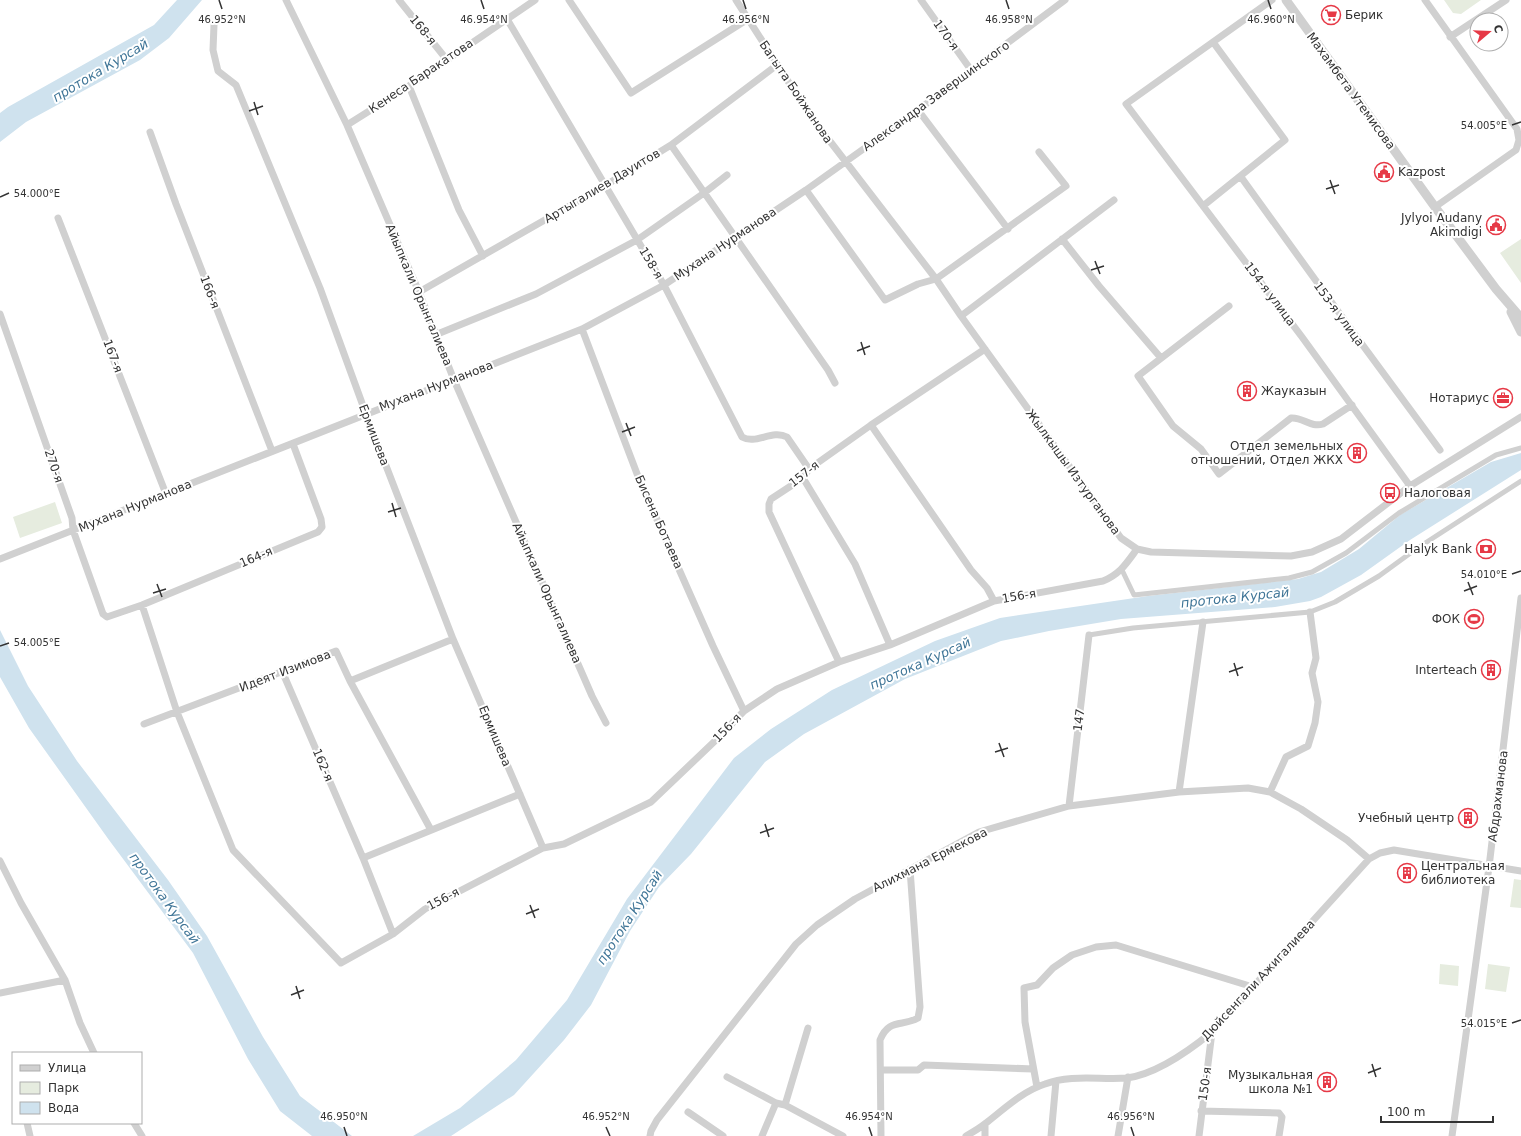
<svg xmlns="http://www.w3.org/2000/svg" width="1521" height="1136" viewBox="0 0 1521 1136" font-family="'DejaVu Sans',sans-serif">
<rect width="100%" height="100%" fill="#fff"/>
<path fill="#e6ecdf" d="M1444 0H1481L1461 14 1453 13Z
M1521 239V283L1500 253Z
M55 502 62 523 20 538 13 517Z
M1514 879 1521 880V908L1510 907Z
M1440 964 1459 966 1458 986 1439 984Z
M1488 964 1510 967 1506 992 1485 989Z"/>
<path fill="#cfe2ee" d="M177 0H202L169 38 140 60 26 122 0 142V113L8 107 154 25Z
M1521 453V470L1410 540 1361 575 1321 597 1310 601 1275 607 1121 619 1049 631 1001 641 905 679 804 734 765 762 691 854 659 887 630 931 591 1005 564 1040 514 1095 451 1136H413L460 1108 516 1060 567 1000 627 899 734 758 771 729 832 690 935 641 1000 618 1148 596 1298 579 1321 572 1359 549 1400 515 1491 462Z
M0 630 28 686 77 761 168 880 207 936 263 1037 300 1096 352 1136H312L280 1111 248 1059 193 953 109 840 29 728 0 677Z"/>
<g fill="none" stroke-linecap="round" stroke-linejoin="round">
<path stroke="#d0d0d0" stroke-width="5" d="M1122 570 1134 595 1289 578 1312 572 1346 553 1399 513 1496 455 1521 448
M1089 635 1133 628 1310 612 1335 602 1379 576 1416 549 1521 481"/>
<path stroke="#d0d0d0" stroke-width="7" d="M286 0 347 125 419 292 454 380 592 696 606 723
M399 0 447 60
M569 0 631 93 748 19
M736 0 809 114 936 279 961 316 1121 538 1137 549 1151 552 1291 556 1312 552 1341 539 1410 486 1521 417
M921 0 971 70
M1272 0 1126 104 1302 337 1410 486
M1425 0 1517 129 1519 140 1516 150 1435 207
M507 19 664 285 742 437C756 445 772 429 787 437L809 469
M214 25 213 50 218 71 236 85 320 288 366 414 453 639 543 848
M1450 37 1506 0
M409 86 459 210 483 256
M918 110 1008 229
M347 125 409 86 535 0
M150 132 176 204 272 451
M671 145 828 370 835 383
M1241 177 1353 332 1440 450
M806 190 885 300 918 284 936 279 1066 186 1039 152
M1203 206 1285 140 1213 42
M58 218 166 494
M1062 239 1099 286 1161 358
M419 292 606 185 671 145 777 65
M1229 306 1138 376 1173 426 1201 449 1219 474 1291 418C1303 417 1311 428 1323 424L1352 405
M0 314 72 518 73 530 103 614 107 617 142 605 318 532 322 527 321 519 293 444
M961 316 1114 200
M582 329 639 479 713 646 744 711
M435 335 536 294 637 240 704 193 727 175
M871 425 971 570 987 588 994 601
M803 478 855 564 890 645
M0 559 582 329 664 285 806 190 918 110 1065 0
M142 605 177 712 233 850 341 963 393 934 425 909 543 848 564 844 651 802 717 739 744 711 777 689 839 662 890 645 994 601 1103 581C1120 574 1126 564 1137 549
M839 662 769 512V504L771 499 803 478 809 469 871 425 985 349
M282 671 363 858 393 934
M350 681 431 830
M144 724 336 651 350 681 453 639
M1179 792 1203 622
M1270 792 1286 757 1308 746 1315 723 1318 702 1312 673 1316 658 1310 612
M1069 806 1089 635
M363 858 520 794
M0 861 21 903 65 980 80 1023 94 1053
M0 993 65 980
M881 1070H918L924 1065 1033 1069
M727 1077 776 1103 785 1105 843 1136
M1037 1087 1025 1022 1024 988 1037 985 1053 968 1072 955 1096 947 1116 945 1253 987
M785 1105 808 1028
M1201 1111 1279 1113 1282 1117 1279 1136
M688 1112 723 1136
M27 1123 30 1136
M134 1123 142 1136
M650 1136 651 1131 657 1120 796 944 817 925 855 899 979 832 1069 806 1179 792 1248 788 1270 792 1301 809 1347 840 1369 859
M762 1136 776 1103
M881 1136 880 1040C889 1018 902 1027 918 1018L920 1007 910 869
M966 1136C973 1132 980 1128 986 1123 1004 1109 1023 1091 1045 1084 1071 1074 1100 1080 1127 1078 1156 1074 1190 1050 1212 1032L1369 859 1380 853 1394 850 1521 871
M985 1136V1124
M1051 1136 1056 1081
M1118 1136 1128 1077
M1199 1136 1212 1032
M1452 1136 1489 867 1521 598"/>
<path stroke="#d0d0d0" stroke-width="9" d="M1286 0 1435 207 1496 289 1521 318
M1511 312 1521 332"/>
</g>
<path fill="none" stroke="#333" stroke-width="1.5" d="M219 0 222 9M481 0 484 9M743 0 746 9M1006 0 1009 9M1268 0 1271 9M254 102 258 115M249 111 263 106M1512 125 1521 122M1330 180 1335 194M1326 189 1339 185M0 197 9 193M1095 261 1100 274M1091 270 1104 266M861 342 865 355M857 351 870 346M626 423 631 436M622 432 635 427M392 503 396 517M388 512 401 508M1512 574 1521 571M1468 582 1473 595M157 584 162 597M1464 591 1477 586M153 593 166 589M0 646 9 643M1234 663 1238 676M1229 672 1243 667M999 743 1004 757M995 752 1008 748M765 824 769 837M760 833 774 828M530 905 535 918M526 914 539 909M296 986 300 999M291 995 304 990M1512 1023 1521 1020M1372 1064 1376 1077M1368 1073 1381 1068M344 1127 347 1136M606 1127 610 1136M869 1127 872 1136M1131 1127 1134 1136"/>
<defs>
<symbol id="supermarket-ring" viewBox="-11 -11 22 22"><circle r="9.5" fill="#fff" stroke="#e63946" stroke-width="1.5"/><path d="M-6-5.5h2.5l.6 2H6L4.5 2H-2.5L-4.4-4H-6ZM-1.5 3.2a1.3 1.3 0 1 0 .1 0ZM3 3.2a1.3 1.3 0 1 0 .1 0Z" fill="#e63946"/></symbol>
<symbol id="civic-ring" viewBox="-11 -11 22 22"><circle r="9.5" fill="#fff" stroke="#e63946" stroke-width="1.5"/><path d="M-.6-6.5H3V-4.5H.6V-3L4-1V1h2V6H-6V1h2V-1L-.6-3ZM-1.2 2.5V6h2.4V2.5Z" fill="#e63946"/></symbol>
<symbol id="building-ring" viewBox="-11 -11 22 22"><circle r="9.5" fill="#fff" stroke="#e63946" stroke-width="1.5"/><path d="M-4-6H4V6H1V3H-1V6H-4ZM-2.5-4.3h1.7v1.8h-1.7ZM.8-4.3h1.7v1.8H.8ZM-2.5-1h1.7V.8h-1.7ZM.8-1h1.7V.8H.8Z" fill="#e63946"/></symbol>
<symbol id="office-ring" viewBox="-11 -11 22 22"><circle r="9.5" fill="#fff" stroke="#e63946" stroke-width="1.5"/><path d="M-6-3h4V-5.5h4V-3h4V5H-6ZM-1-4.5V-3h2v-1.5ZM-6 0V1H6V0Z" fill="#e63946"/></symbol>
<symbol id="bus-ring" viewBox="-11 -11 22 22"><circle r="9.5" fill="#fff" stroke="#e63946" stroke-width="1.5"/><path d="M-5-6H5V4H4V6H2V4H-2V6H-4V4H-5ZM-3.5-4V0h7V-4ZM-3.5 1.2v1.5H-2V1.2ZM2 1.2v1.5H3.5V1.2Z" fill="#e63946"/></symbol>
<symbol id="bank-ring" viewBox="-11 -11 22 22"><circle r="9.5" fill="#fff" stroke="#e63946" stroke-width="1.5"/><path d="M-6-4H6V4H-6ZM0-2.3a2.3 2.3 0 1 0 0 4.6a2.3 2.3 0 1 0 0-4.6Z" fill="#e63946"/></symbol>
<symbol id="stadium-ring" viewBox="-11 -11 22 22"><circle r="9.5" fill="#fff" stroke="#e63946" stroke-width="1.5"/><path d="M0-5a6.5 5 0 1 0 0 10a6.5 5 0 1 0 0-10ZM-3.5-1.8h7v3.6h-7Z" fill="#e63946"/></symbol>
</defs>
<g fill-rule="evenodd">
<use href="#supermarket-ring" x="1320" y="4" width="22" height="22"/>
<use href="#civic-ring" x="1373" y="161" width="22" height="22"/>
<use href="#civic-ring" x="1485" y="214" width="22" height="22"/>
<use href="#building-ring" x="1236" y="380" width="22" height="22"/>
<use href="#office-ring" x="1492" y="387" width="22" height="22"/>
<use href="#building-ring" x="1346" y="442" width="22" height="22"/>
<use href="#bus-ring" x="1379" y="482" width="22" height="22"/>
<use href="#bank-ring" x="1475" y="538" width="22" height="22"/>
<use href="#stadium-ring" x="1463" y="608" width="22" height="22"/>
<use href="#building-ring" x="1480" y="659" width="22" height="22"/>
<use href="#building-ring" x="1457" y="807" width="22" height="22"/>
<use href="#building-ring" x="1396" y="862" width="22" height="22"/>
<use href="#building-ring" x="1316" y="1071" width="22" height="22"/>
</g>
<g text-anchor="middle" stroke-width="4" stroke-linejoin="round" paint-order="stroke">
<g font-size="12" fill="#333" stroke="#fff" text-anchor="end">
<text x="1345" y="19" text-anchor="start">Берик</text>
<text x="1398" y="176" text-anchor="start">Kazpost</text>
<text x="1482" y="222">Jylyoi Audany<tspan x="1482" dy="14">Akimdigi</tspan></text>
<text x="1261" y="395" text-anchor="start">Жауказын</text>
<text x="1489" y="402">Нотариус</text>
<text x="1343" y="450">Отдел земельных<tspan x="1343" dy="14">отношений, Отдел ЖКХ</tspan></text>
<text x="1404" y="497" text-anchor="start">Налоговая</text>
<text x="1472" y="553">Halyk Bank</text>
<text x="1460" y="623">ФОК</text>
<text x="1477" y="674">Interteach</text>
<text x="1454" y="822">Учебный центр</text>
<text x="1421" y="870" text-anchor="start">Центральная<tspan x="1421" dy="14">библиотека</tspan></text>
<text x="1313" y="1079">Музыкальная<tspan x="1313" dy="14">школа №1</tspan></text>
</g>
<g font-size="12" fill="#333" stroke="#fff">
<text transform="translate(423 30) rotate(51)" y="4">168-я</text>
<text transform="translate(946 35) rotate(54)" y="4">170-я</text>
<text transform="translate(421 76) rotate(-34)" y="4">Кенеса Баракатова</text>
<text transform="translate(1351 91) rotate(54)" y="4">Махамбета Утемисова</text>
<text transform="translate(796 92) rotate(56)" y="4">Багыта Бойжанова</text>
<text transform="translate(936 96) rotate(-36)" y="4">Александра Завершинского</text>
<text transform="translate(602 186) rotate(-31)" y="4">Артыгалиев Дауитов</text>
<text transform="translate(725 244) rotate(-34)" y="4">Мухана Нурманова</text>
<text transform="translate(651 263) rotate(59)" y="4">158-я</text>
<text transform="translate(210 292) rotate(69)" y="4">166-я</text>
<text transform="translate(1270 294) rotate(53)" y="4">154-я улица</text>
<text transform="translate(419 295) rotate(67)" y="4">Айыпкали Орынгалиева</text>
<text transform="translate(1339 314) rotate(54)" y="4">153-я улица</text>
<text transform="translate(113 356) rotate(69)" y="4">167-я</text>
<text transform="translate(436 386) rotate(-21)" y="4">Мухана Нурманова</text>
<text transform="translate(374 435) rotate(69)" y="4">Ермишева</text>
<text transform="translate(54 466) rotate(71)" y="4">270-я</text>
<text transform="translate(1073 472) rotate(54)" y="4">Жылкышы Изтурганова</text>
<text transform="translate(804 474) rotate(-38)" y="4">157-я</text>
<text transform="translate(135 506) rotate(-22)" y="4">Мухана Нурманова</text>
<text transform="translate(659 522) rotate(66)" y="4">Бисена Ботаева</text>
<text transform="translate(256 557) rotate(-23)" y="4">164-я</text>
<text transform="translate(547 593) rotate(66)" y="4">Айыпкали Орынгалиева</text>
<text transform="translate(1019 596) rotate(-10)" y="4">156-я</text>
<text transform="translate(285 671) rotate(-21)" y="4">Идеят Изимова</text>
<text transform="translate(1079 720) rotate(-83)" y="4">147</text>
<text transform="translate(727 728) rotate(-46)" y="4">156-я</text>
<text transform="translate(495 736) rotate(67)" y="4">Ермишева</text>
<text transform="translate(323 765) rotate(67)" y="4">162-я</text>
<text transform="translate(1498 796) rotate(-83)" y="4">Абдрахманова</text>
<text transform="translate(930 860) rotate(-27)" y="4">Алихмана Ермекова</text>
<text transform="translate(443 899) rotate(-28)" y="4">156-я</text>
<text transform="translate(1258 980) rotate(-47)" y="4">Дюйсенгали Ажигалиева</text>
<text transform="translate(1205 1084) rotate(-82)" y="4">150-я</text>
</g>
<g font-size="13" font-style="italic" fill="#3f7597" stroke="#fff">
<text transform="translate(100 70) rotate(-31)" y="5">протока Курсай</text>
<text transform="translate(1235 597) rotate(-6)" y="5">протока Курсай</text>
<text transform="translate(920 663) rotate(-24)" y="5">протока Курсай</text>
<text transform="translate(165 898) rotate(54)" y="5">протока Курсай</text>
<text transform="translate(629 917) rotate(-57)" y="5">протока Курсай</text>
</g>
</g>
<g font-size="10" text-anchor="middle" fill="#333" stroke="#fff" stroke-width="4" stroke-linejoin="round" paint-order="stroke">
<text x="222" y="23">46.952°N</text>
<text x="484" y="23">46.954°N</text>
<text x="746" y="23">46.956°N</text>
<text x="1009" y="23">46.958°N</text>
<text x="1271" y="23">46.960°N</text>
<text x="1484" y="129">54.005°E</text>
<text x="37" y="197">54.000°E</text>
<text x="1484" y="578">54.010°E</text>
<text x="37" y="646">54.005°E</text>
<text x="1484" y="1027">54.015°E</text>
<text x="344" y="1120">46.950°N</text>
<text x="606" y="1120">46.952°N</text>
<text x="869" y="1120">46.954°N</text>
<text x="1131" y="1120">46.956°N</text>
</g>
<rect x="12" y="1052" width="130" height="72" fill="#ffffff" stroke="#adadad"/>
<rect x="20" y="1065" width="20" height="6" fill="#d0d0d0" stroke="#adadad"/>
<text x="48" y="1072" font-size="12" fill="#333333">Улица</text>
<rect x="20" y="1082" width="20" height="12" fill="#e6ecdf" stroke="#adadad"/>
<text x="48" y="1092" font-size="12" fill="#333333">Парк</text>
<rect x="20" y="1102" width="20" height="12" fill="#cfe2ee" stroke="#adadad"/>
<text x="48" y="1112" font-size="12" fill="#333333">Вода</text>
<g transform="translate(1489 32) rotate(71)"><circle r="19" fill="#ffffff" stroke="#adadad"/>
<path d="M0-3L7 15L0 10L-7 15Z" fill="#e63946"/>
<text y="-6" font-size="11" font-weight="bold" text-anchor="middle" fill="#333333">С</text>
</g>
<path d="M1381 1116v6h112v-6" fill="none" stroke="#333333" stroke-width="2"/>
<text x="1387" y="1116" font-size="12" fill="#333333" stroke="#ffffff" stroke-width="3" paint-order="stroke">100 m</text>
</svg>
